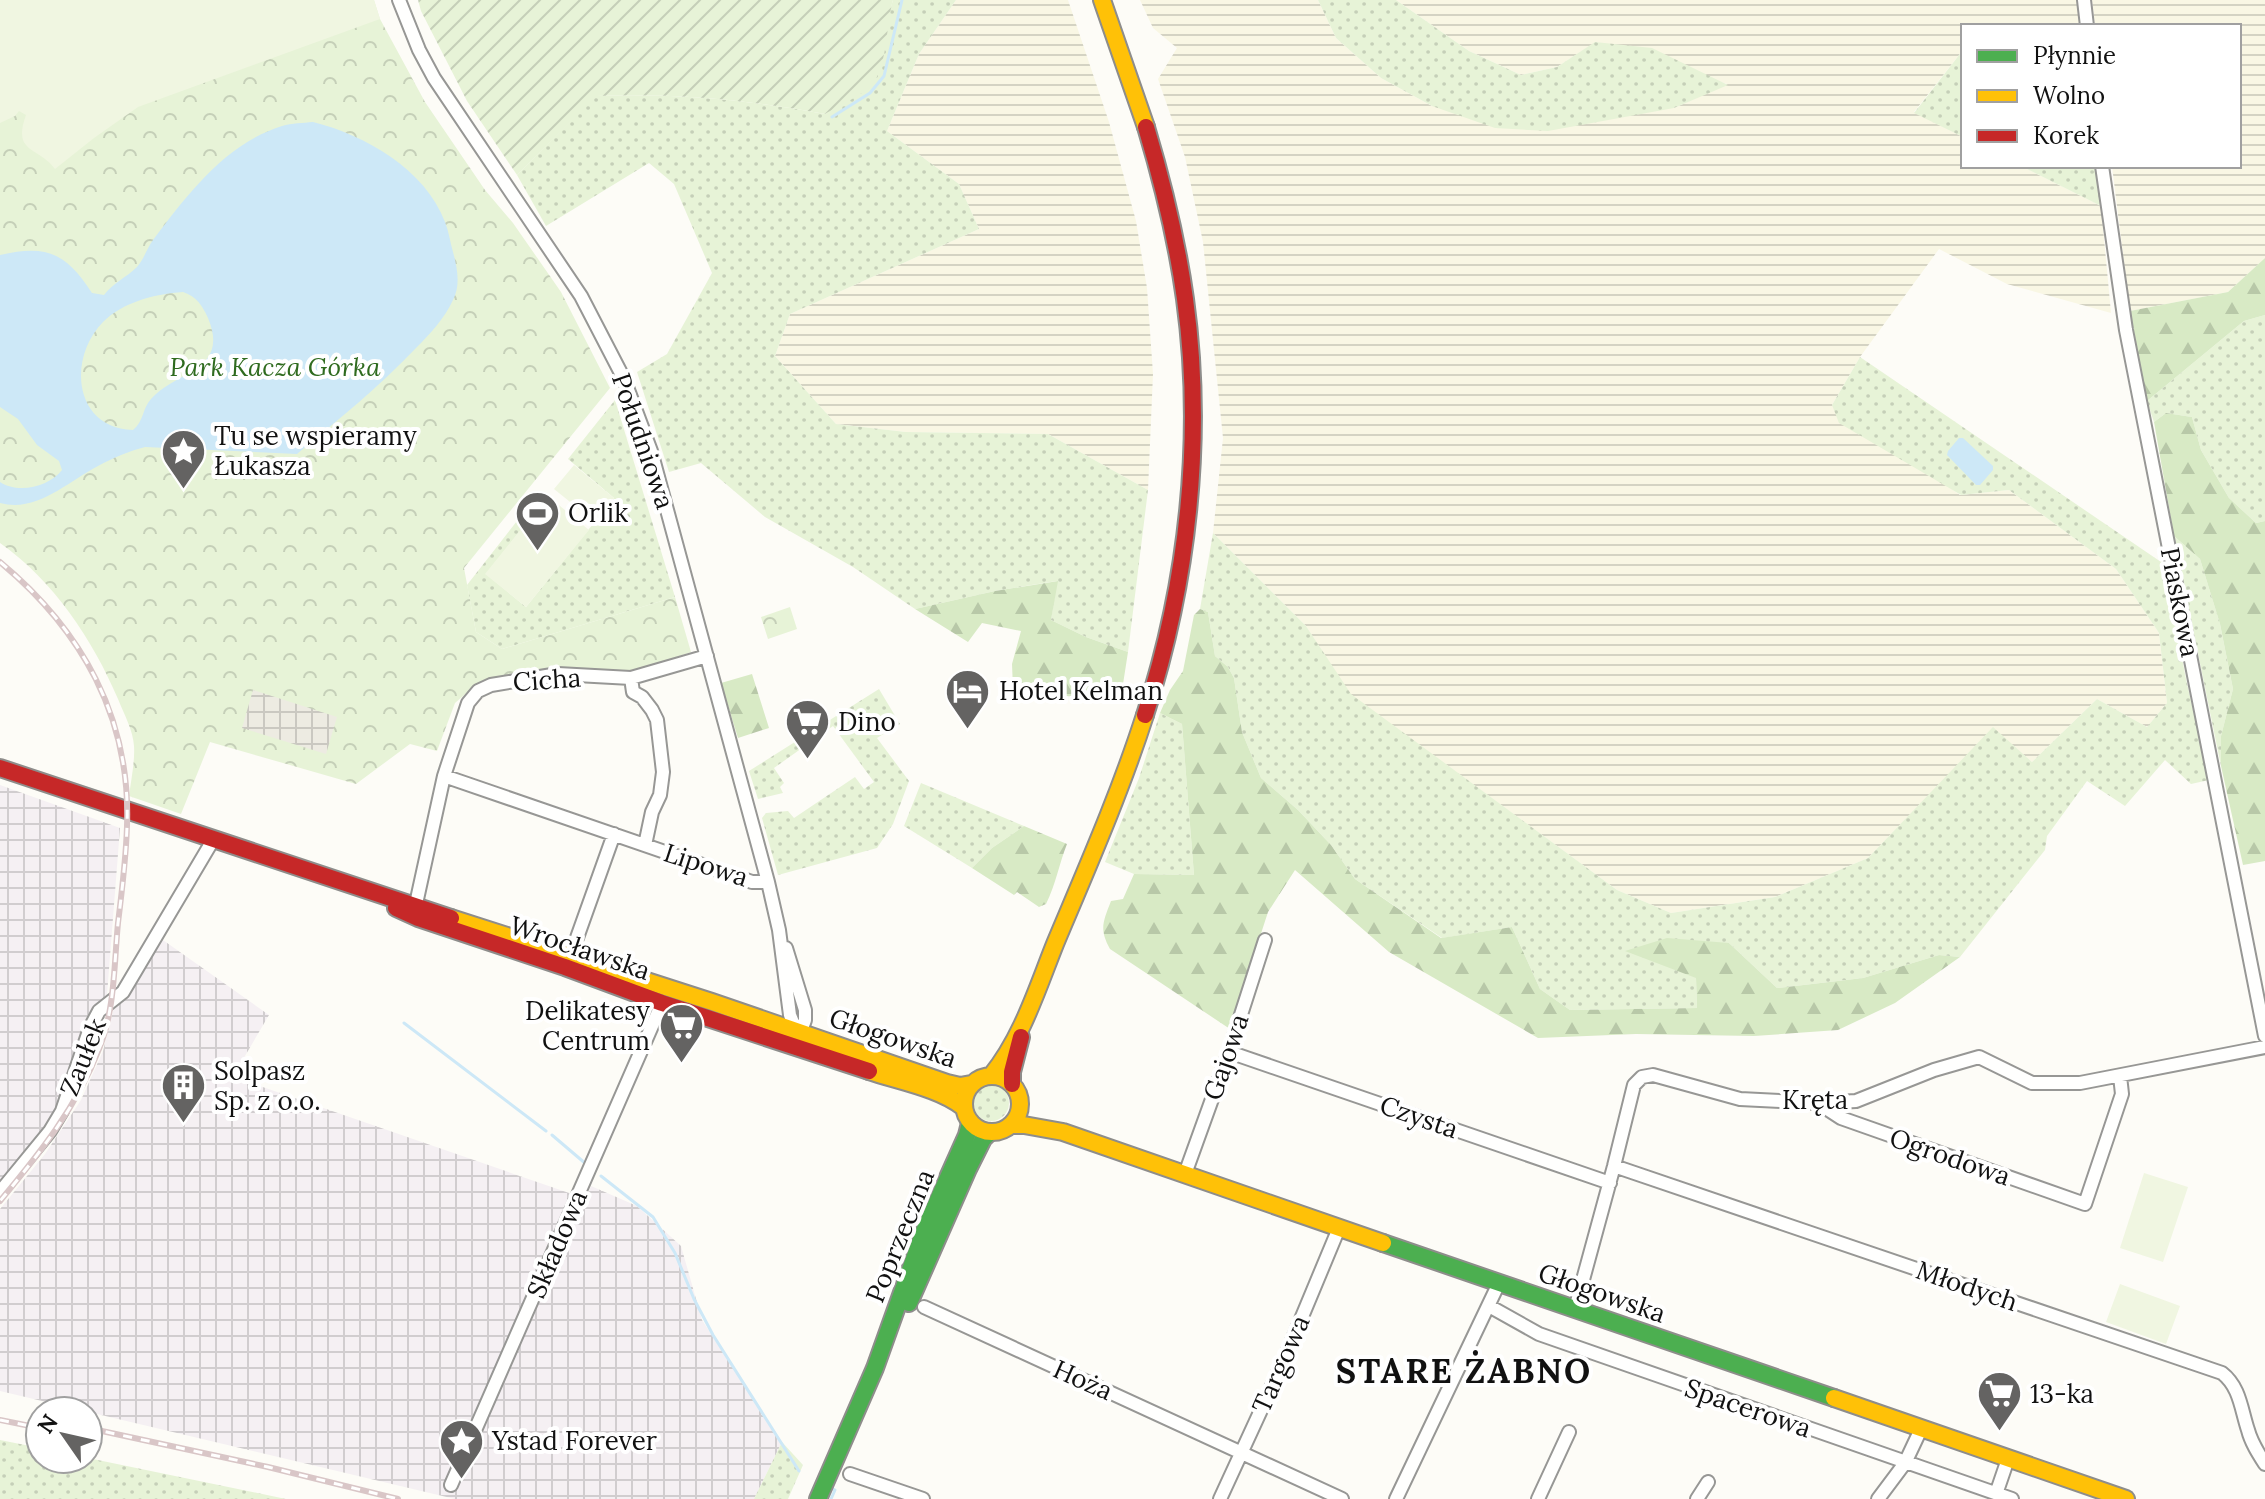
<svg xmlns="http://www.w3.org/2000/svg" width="2265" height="1499" viewBox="0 0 2265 1499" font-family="Lora,serif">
<defs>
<pattern id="industrial-grid" width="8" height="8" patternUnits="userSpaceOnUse" patternTransform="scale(2)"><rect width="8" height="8" fill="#f5f0f3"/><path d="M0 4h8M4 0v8" fill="none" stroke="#d1cdcf"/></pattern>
<pattern id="farmland-rules" width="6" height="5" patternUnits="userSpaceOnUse" patternTransform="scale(2)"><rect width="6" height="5" fill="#f9f7e4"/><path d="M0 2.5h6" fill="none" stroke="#d4d3c3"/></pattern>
<pattern id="grass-dots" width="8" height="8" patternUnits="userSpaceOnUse" patternTransform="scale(2)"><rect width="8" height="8" fill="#e7f3d7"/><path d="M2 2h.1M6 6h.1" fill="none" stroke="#c5cfb8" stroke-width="1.8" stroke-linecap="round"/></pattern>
<pattern id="forest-firs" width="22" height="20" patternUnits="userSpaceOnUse" patternTransform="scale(2)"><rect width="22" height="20" fill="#d8eac5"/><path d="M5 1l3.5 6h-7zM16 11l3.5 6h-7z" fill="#b8c8a8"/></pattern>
<pattern id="park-crowns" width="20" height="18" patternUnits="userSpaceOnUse" patternTransform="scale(2)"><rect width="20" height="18" fill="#e7f3d7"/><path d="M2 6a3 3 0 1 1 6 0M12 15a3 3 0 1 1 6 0" fill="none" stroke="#c5cfb8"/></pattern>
<pattern id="garden-furrows" width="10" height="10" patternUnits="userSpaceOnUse" patternTransform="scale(2)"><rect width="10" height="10" fill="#e7f3d7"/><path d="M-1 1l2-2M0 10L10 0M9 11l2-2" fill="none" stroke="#c5cfb8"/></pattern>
<pattern id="plaza-grid" width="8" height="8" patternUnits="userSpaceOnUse" patternTransform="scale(2)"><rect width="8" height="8" fill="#edebe2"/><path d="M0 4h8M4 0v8" fill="none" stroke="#cac8c1"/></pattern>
</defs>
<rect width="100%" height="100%" fill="#fdfcf7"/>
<path fill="url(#industrial-grid)" d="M0 785 120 828 107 995 93 1052 72 1098 0 1196Z
M153 933 269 1015 235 1073 248 1082 572 1194 491 1377 504 1382 591 1186 637 1206 681 1246 702 1320 782 1442 754 1499H455L0 1391V1209L45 1154 81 1100 103 1051 118 991Z"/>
<path fill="url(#farmland-rules)" d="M956 0H1068L1109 122 1136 221 1147 288 1153 374 1148 490 1048 434 906 432 836 424 775 356 790 314 979 229 959 184 887 131 919 54Z
M1140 0H1318L1336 38 1381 78 1432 106 1674 108 1727 84 1596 42 1557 67 1521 75 1469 51 1396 0H2077L2081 26H1963V50L1914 112 1963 137V166H2021L2101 206 2111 313 2007 284 1939 249 1860 357 1832 405 1960 495 2009 490 2116 569 2159 633 2167 703 2147 727 2097 699 2032 762 1993 728 1868 858 1775 897 1671 913 1617 890 1350 694 1306 626 1213 533 1223 438 1203 242 1185 157 1158 79 1177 48 1153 28Z
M2092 0H2265V258L2228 292 2130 311 2112 166H2239V26H2095Z"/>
<path fill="url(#grass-dots)" d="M893 0H956L919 54 887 131 959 184 979 229 790 314 775 356 836 424 906 432 1048 434 1148 490 1128 652 1086 637 1051 620 1057 581 995 591 915 609 853 567 765 517 701 463 669 472 637 372 667 354 712 273 674 184 649 163 546 226 517 175 596 96C673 93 750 100 825 114L883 58 888 17Z
M1318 0H1396L1469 51 1521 75 1557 67 1595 42 1652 48 1728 85 1674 108 1548 131 1495 128 1432 106 1381 78 1336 38Z
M1963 50V137L1914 113Z
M2021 166H2095L2101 206Z
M2265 315V521L2256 523 2229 498 2201 450 2192 417 2166 413 2154 422 2147 401 2244 321Z
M1860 357 2164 564 2186 679 2209 780 2191 784 2165 760 2125 806 2087 781 2047 836 2045 850 1960 957 1939 955 1863 978 1777 988 1729 943 1696 978 1697 1008 1570 1010 1540 989 1512 927 1442 938 1355 879 1331 845 1298 810 1261 778 1242 732 1234 678 1228 667 1215 656 1208 612 1200 609 1213 533 1306 626 1351 694 1617 890 1671 913 1775 897 1868 858 1993 727 2032 762 2097 699 2147 727 2167 703 2159 633 2116 569 2009 490 1961 495 1839 423 1832 405Z
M615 400 675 597 502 649 476 632 467 585 535 498 541 494 548 496 486 574 526 607 614 498 568 459Z
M2174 536 2200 559 2220 624 2233 689 2221 736V766Z
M879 689 900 724 877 738 909 781 893 824 877 848 778 875 762 818 766 813 788 811 794 818 855 777 864 789 874 782 833 726 774 768 784 783 780 787 783 793 758 799 749 771Z
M1160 713 1182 724 1194 875 1134 874 1105 862 1139 778Z
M921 783 1024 826 992 848 972 868 904 826Z
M973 1103a18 18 0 1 1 36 0a18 18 0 1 1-36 0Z
M0 1440 40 1448V1459L88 1458 286 1499H0Z
M782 1442 803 1465 788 1499H754Z"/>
<path fill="url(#forest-firs)" d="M2265 258V315L2244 321 2147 401 2130 311 2228 292Z
M2166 413 2192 417 2201 450 2229 498 2256 523 2265 521V861L2243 865 2221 766V736L2233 689 2220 624 2200 559 2174 536 2154 422Z
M1058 581 1051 620 1086 637 1128 652 1121 697 1117 695 1038 697 1013 689 1012 664 1021 631 982 623 968 642 915 609 995 591Z
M1200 609 1208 612 1215 656 1228 667 1234 678 1242 732 1261 778 1298 810 1331 845 1355 879 1441 938 1512 927 1540 989 1570 1010 1697 1008 1696 978 1625 951 1667 938 1729 943 1777 988 1863 978 1939 955 1960 957 1895 1003 1838 1030 1754 1036 1636 1034 1538 1038 1389 952 1295 870 1268 912 1230 1029 1110 949C1099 929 1103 922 1111 901L1123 899 1134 874 1194 875 1182 724 1160 713 1170 690 1183 671 1194 615Z
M752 674 769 728 738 738 721 683Z
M1024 826 1067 844C1059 864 1056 884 1046 904L1039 907 1017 892 1014 895 972 868 992 848Z"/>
<path fill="url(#park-crowns)" d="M0 0H374L380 19 425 102 485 190 513 223 561 292 610 388 464 568 476 632 502 649 675 597 691 652 619 677 559 669 478 683 455 703 437 751 410 744 356 784 210 742 181 814 129 796C131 780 135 762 134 746 133 730 124 714 118 699 93 640 53 580 0 543Z
M790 607 797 629 768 639 761 617Z"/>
<path fill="url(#garden-furrows)" d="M418 0H893C886 24 888 61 874 82 867 93 837 107 825 114 750 100 673 93 597 96L517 175 467 101 421 11Z"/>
<path fill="#f0f6e1" d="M0 0H374L380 19 138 107 94 138 55 169C38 146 12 154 26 115L19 111 15 116 0 123Z
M574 465 614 498 595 522 554 489Z
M548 496 589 530 526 607 485 574Z
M2144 1173 2188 1187 2163 1262 2120 1248Z
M2120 1284 2180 1306 2166 1344 2106 1322Z"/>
<path fill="url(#plaza-grid)" d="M253 690 337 717 326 754 242 728Z"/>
<path fill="#cde8f7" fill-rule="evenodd" d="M313 122C365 135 425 169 445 222 449 232 450 242 453 252 457 267 461 285 453 300 444 319 431 333 416 348 379 387 338 420 297 454L145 447C129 451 113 458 98 466 67 482 37 513 0 503V482C18 494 49 487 62 470L59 461 37 445 18 419 0 407V255C47 244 66 253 92 293L104 295C113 283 127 277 137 267 144 259 147 248 153 240 188 194 225 144 282 126 292 123 303 123 313 122ZM183 292C197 297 202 305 208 318 230 371 177 370 151 399 142 409 144 421 133 430 74 428 67 359 103 322 123 302 155 294 183 292Z
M1959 438H1963L1993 466V470L1980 485H1976L1947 455 1948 451Z"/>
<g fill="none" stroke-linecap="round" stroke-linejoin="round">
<path stroke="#cde8f7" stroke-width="3" d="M832 117 870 93 884 76 902 0
M404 1023 546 1131
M552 1135 586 1164
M601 1176 653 1217 675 1253 694 1299 713 1335 799 1471
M831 1499 835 1490 833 1489"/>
<defs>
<path id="street" d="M399 0 419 50 434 78 581 296 624 379 651 451 768 882 779 930 790 1015 794 1025 800 1032
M2084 0 2087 26
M2102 166 2126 330 2265 1036
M631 678 633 692 642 697 652 710 657 720 663 772 660 795 652 812 645 845
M444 776 752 882H768
M414 913 444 776 468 703 478 691 491 685 558 674 631 678 707 656
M786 948 805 1010V1020L799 1037
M568 963 614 834
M1229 1052 1610 1183
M1818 1103 1841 1118 2085 1204 2122 1094 2120 1076
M1614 1166 2222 1373C2240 1387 2241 1409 2248 1430 2251 1442 2258 1453 2265 1464
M1185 1174 1229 1052 1265 940
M0 1192 50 1131 62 1111 90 1028 99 1011 123 992 213 840
M1489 1306 1539 1334 2012 1499
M924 1307 1342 1499
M1575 1309 1614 1166 1634 1085 1642 1077 1653 1075 1740 1099 1818 1103 1856 1101 1934 1070 1979 1057 2032 1083H2080L2265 1047
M850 1474 923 1499
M451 1485 662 1003
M1996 1494 2008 1459
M1220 1499 1284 1360 1339 1228
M1396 1499 1499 1283
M1538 1499 1569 1432
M1697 1499 1708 1482
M1878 1499 1905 1463 1921 1429"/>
<path id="fast" d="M1383 1243 1834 1398
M909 1303 968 1169 983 1139 990 1132
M818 1499 875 1368 924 1231 967 1135 970 1123"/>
<path id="slow" d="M1102 0 1146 127
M451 918 712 1002 947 1083 960 1086 971 1084
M869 1071C898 1081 939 1088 963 1107
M964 1104a28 28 0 1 1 56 0a28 28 0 1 1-56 0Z
M991 1076C1022 1038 1037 989 1055 944 1087 868 1120 793 1145 715
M1011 1125H1024L1063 1132 1383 1243
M1834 1398 2126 1499"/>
<path id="jam" d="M1145 715C1188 583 1204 437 1185 299 1177 241 1163 184 1146 127
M0 768 451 918
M396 908 418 918 565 967 662 1003 869 1071
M1012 1084V1072L1021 1037"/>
</defs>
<use href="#street" stroke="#979795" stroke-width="16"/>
<use href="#fast" stroke="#8e8d8b" stroke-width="20"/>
<use href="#slow" stroke="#8e8d8b" stroke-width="20"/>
<use href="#jam" stroke="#8e8d8b" stroke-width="20"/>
<use href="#street" stroke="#fffffe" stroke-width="12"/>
<use href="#fast" stroke="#4caf50" stroke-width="16"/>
<use href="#slow" stroke="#ffc107" stroke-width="16"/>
<use href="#jam" stroke="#c62828" stroke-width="16"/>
<defs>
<path id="rail" d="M0 562C82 630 131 718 127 826 126 858 122 891 118 923 114 964 115 1010 99 1049 77 1107 39 1154 0 1201
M0 1420 40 1428
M88 1428 268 1467 398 1499"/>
</defs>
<use href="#rail" stroke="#d9c6c7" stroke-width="6"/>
<use href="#rail" stroke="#fff" stroke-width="3" stroke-dasharray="9" stroke-linecap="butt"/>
</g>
<defs>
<symbol id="sight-pin" viewBox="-11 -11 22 30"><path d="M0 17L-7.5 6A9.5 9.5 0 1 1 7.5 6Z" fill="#646362" stroke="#fff"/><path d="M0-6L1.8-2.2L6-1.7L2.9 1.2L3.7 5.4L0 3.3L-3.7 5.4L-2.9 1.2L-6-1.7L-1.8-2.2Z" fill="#fff"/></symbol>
<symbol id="stadium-pin" viewBox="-11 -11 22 30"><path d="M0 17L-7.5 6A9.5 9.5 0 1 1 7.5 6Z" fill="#646362" stroke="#fff"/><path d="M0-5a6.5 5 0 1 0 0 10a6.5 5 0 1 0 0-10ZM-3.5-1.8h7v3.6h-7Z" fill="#fff"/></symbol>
<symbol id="hotel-pin" viewBox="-11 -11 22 30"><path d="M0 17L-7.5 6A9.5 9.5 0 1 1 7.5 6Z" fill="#646362" stroke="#fff"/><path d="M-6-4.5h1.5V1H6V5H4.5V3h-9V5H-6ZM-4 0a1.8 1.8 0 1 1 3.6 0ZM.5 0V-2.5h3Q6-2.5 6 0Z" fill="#fff"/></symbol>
<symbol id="supermarket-pin" viewBox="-11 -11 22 30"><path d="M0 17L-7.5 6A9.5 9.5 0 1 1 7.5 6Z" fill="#646362" stroke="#fff"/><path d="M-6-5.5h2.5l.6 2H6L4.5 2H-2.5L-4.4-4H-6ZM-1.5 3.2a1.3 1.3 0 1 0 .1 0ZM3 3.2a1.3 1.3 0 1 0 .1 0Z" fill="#fff"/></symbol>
<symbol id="building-pin" viewBox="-11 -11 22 30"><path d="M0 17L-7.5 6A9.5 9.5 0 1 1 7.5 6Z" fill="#646362" stroke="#fff"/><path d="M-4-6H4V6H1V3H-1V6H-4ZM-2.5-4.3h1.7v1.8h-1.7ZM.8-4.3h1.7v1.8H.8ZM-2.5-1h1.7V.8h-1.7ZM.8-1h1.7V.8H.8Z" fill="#fff"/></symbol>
</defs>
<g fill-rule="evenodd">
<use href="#sight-pin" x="158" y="426" width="51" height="69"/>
<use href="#stadium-pin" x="512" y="488" width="51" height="69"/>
<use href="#hotel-pin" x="942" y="666" width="51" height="69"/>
<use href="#supermarket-pin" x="782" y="696" width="51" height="69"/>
<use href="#supermarket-pin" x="656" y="1000" width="51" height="69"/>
<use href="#building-pin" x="158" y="1060" width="51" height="69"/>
<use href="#supermarket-pin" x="1974" y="1368" width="51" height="69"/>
<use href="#sight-pin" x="436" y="1416" width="51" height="69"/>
</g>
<g text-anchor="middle" stroke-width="8" stroke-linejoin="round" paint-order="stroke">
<g font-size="26" font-style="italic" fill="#2f6b1f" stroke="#fff">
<text x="275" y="376">Park Kacza Górka</text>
</g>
<g font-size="26" fill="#111" stroke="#fff" text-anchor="start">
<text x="214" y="445">Tu se wspieramy<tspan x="214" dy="30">Łukasza</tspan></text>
<text x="568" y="522">Orlik</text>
<text x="999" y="700">Hotel Kelman</text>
<text x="838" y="731">Dino</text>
<text x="650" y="1020" text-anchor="end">Delikatesy<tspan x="650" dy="30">Centrum</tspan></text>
<text x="214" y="1080">Solpasz<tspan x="214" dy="30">Sp. z o.o.</tspan></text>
<text x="2030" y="1403">13-ka</text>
<text x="492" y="1450">Ystad Forever</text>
</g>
<g font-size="26" fill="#111" stroke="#fff">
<text transform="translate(643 441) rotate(71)" y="9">Południowa</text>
<text transform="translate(2180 602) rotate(79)" y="9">Piaskowa</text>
<text transform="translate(547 680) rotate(-4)" y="9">Cicha</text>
<text transform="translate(706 865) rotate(18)" y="9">Lipowa</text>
<text transform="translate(580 948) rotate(19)" y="9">Wrocławska</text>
<text transform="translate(893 1038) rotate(19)" y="9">Głogowska</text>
<text transform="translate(83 1057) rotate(-68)" y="9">Zaułek</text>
<text transform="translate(1226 1057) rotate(-71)" y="9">Gajowa</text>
<text x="1815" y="1109">Kręta</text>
<text transform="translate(1419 1117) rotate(19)" y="9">Czysta</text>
<text transform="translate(1950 1157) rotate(19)" y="9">Ogrodowa</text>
<text transform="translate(900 1236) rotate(-68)" y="9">Poprzeczna</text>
<text transform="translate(557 1244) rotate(-67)" y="9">Składowa</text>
<text transform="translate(1967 1286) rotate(19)" y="9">Młodych</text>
<text transform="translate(1602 1293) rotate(19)" y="9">Głogowska</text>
<text transform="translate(1281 1364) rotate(-66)" y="9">Targowa</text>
<text transform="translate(1083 1380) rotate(24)" y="9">Hoża</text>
<text transform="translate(1748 1408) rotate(19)" y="9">Spacerowa</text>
</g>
<g font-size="34" font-weight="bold" letter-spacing="2" fill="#111" stroke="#fff">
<text x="1464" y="1383">STARE ŻABNO</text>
</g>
</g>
<rect x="1961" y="24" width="280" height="144" fill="#ffffff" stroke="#a0a0a0" stroke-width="2"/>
<rect x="1977" y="50" width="40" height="12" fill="#4caf50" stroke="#a0a0a0" stroke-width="2"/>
<text x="2033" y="64" font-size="24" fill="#111111">Płynnie</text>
<rect x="1977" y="90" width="40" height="12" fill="#ffc107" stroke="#a0a0a0" stroke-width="2"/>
<text x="2033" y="104" font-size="24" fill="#111111">Wolno</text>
<rect x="1977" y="130" width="40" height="12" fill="#c62828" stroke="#a0a0a0" stroke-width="2"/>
<text x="2033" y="144" font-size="24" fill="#111111">Korek</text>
<g transform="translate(64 1435) rotate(304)"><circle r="38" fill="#ffffff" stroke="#a0a0a0" stroke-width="2"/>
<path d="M0-6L14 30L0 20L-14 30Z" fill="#646362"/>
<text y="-12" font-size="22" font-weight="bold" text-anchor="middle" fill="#111111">N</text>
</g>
</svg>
